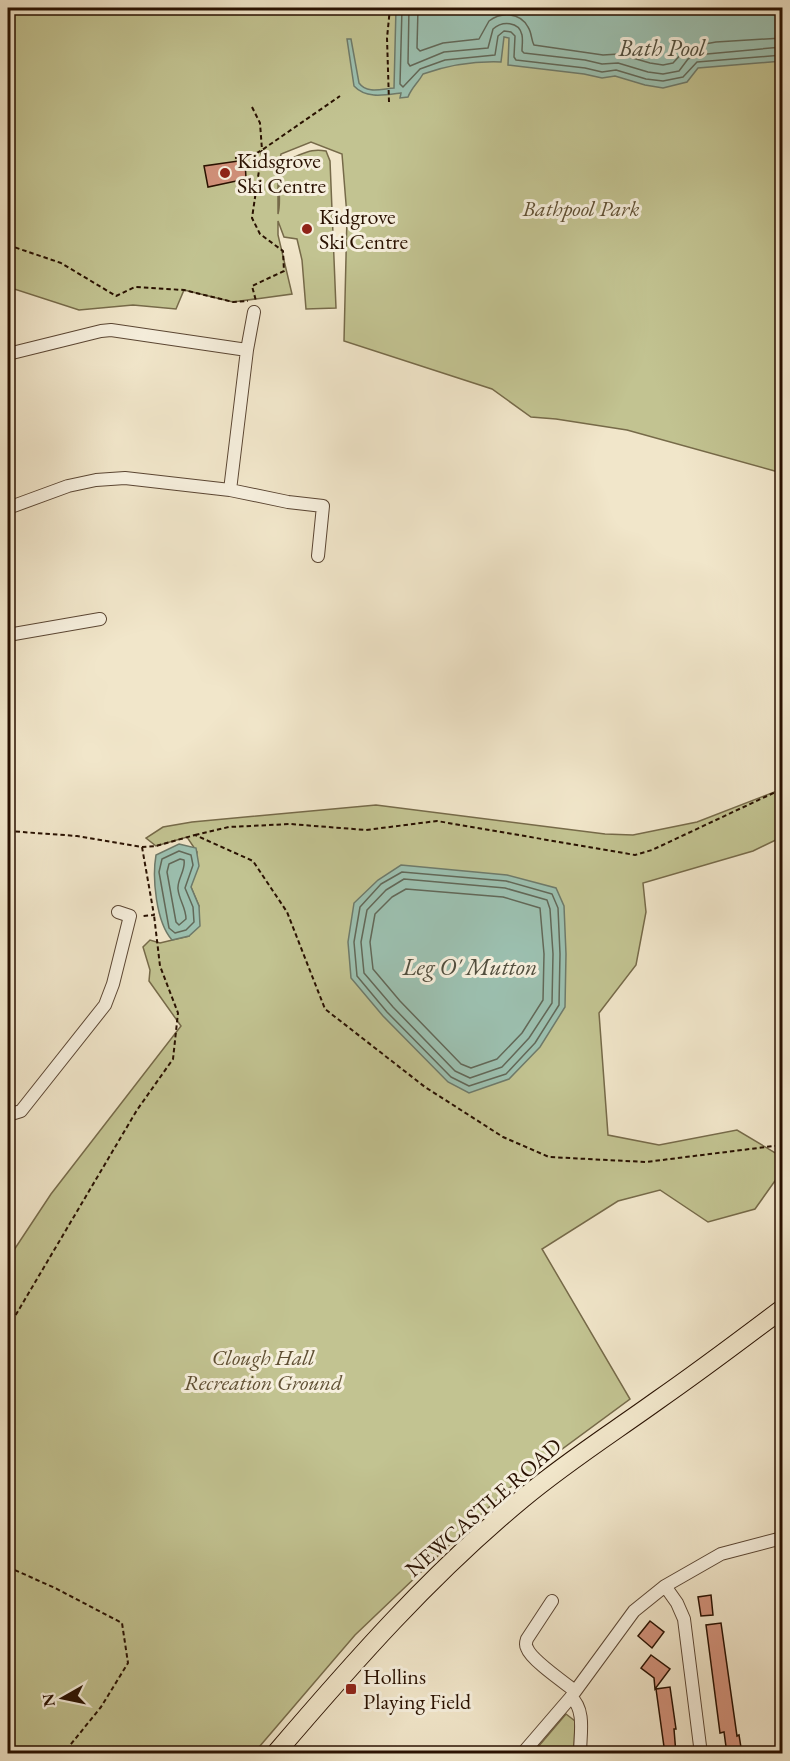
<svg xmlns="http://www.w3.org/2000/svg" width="790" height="1761" viewBox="0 0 790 1761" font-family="'EB Garamond',serif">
<rect width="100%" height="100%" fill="#f1e6ca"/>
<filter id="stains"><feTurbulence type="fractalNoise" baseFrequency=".00333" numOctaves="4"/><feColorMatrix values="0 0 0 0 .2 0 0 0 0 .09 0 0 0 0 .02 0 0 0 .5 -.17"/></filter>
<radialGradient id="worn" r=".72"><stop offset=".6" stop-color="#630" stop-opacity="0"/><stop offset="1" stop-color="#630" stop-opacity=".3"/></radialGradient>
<path fill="#c2c391" stroke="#766a49" stroke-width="1.5" d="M8 8H782V473L627 430 556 419 531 417 492 389 344 341 347 216 342 154 311 142 281 154 278 169V214C284 191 268 167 299 155 309 151 315 149 326 151L330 161 336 308 306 309 302 260 297 239 284 237 278 221V235L292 294 233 302 184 290 176 309 133 305 79 310 8 287Z
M782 789V837L753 851 643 883 646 912 636 965 599 1013 608 1135 659 1145 737 1130 782 1157V1171L755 1209 708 1222 660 1190 618 1201 542 1249 630 1399 508 1489 355 1635 254 1753 8 1754V1259L51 1194 181 1026 149 981 150 970 143 947 150 940 160 943 189 936 199 906 191 887 197 852 187 837 156 846 146 838 163 827 192 822 376 805 605 834 633 835 697 822Z
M566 1714 575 1721 574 1753 532 1754Z"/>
<path fill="#9cc0b0" stroke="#6e7a6a" stroke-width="1.5" d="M396 8H782V61L698 68 687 82 663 88 645 85 615 76 602 78 584 74 508 65 509 38 504 37 501 62C474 61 449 65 423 74 418 83 412 87 408 97L400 98 401 93C385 95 366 99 354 86L347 39H351L359 83C367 94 381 89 394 88Z
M179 844 196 848 199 866 191 887 199 906 200 926 189 936 172 940C156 922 152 878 156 855Z
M401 865 507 875 556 888 564 906 566 954 565 1007 540 1047 509 1079 469 1093 448 1082 383 1016 351 978 348 942 354 903 378 880Z"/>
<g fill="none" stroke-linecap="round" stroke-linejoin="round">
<path stroke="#626858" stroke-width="1.5" d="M402 8 400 84 403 87 420 69 445 60 495 55 498 36 504 31 511 32 515 36 514 57 516 60 585 68 602 72 616 70 646 79 663 81 683 77 697 62 782 55
M409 8 408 63 410 66 444 52 488 48 493 29C502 21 519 21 522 35 523 40 522 46 522 51L524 53 585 60 602 64 618 63 648 72 663 74 679 71 688 59 696 55 782 47
M418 8 417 48 420 51 443 43 479 39 489 21C501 12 520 12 528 27 532 33 531 40 534 45L603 55 619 54 650 63 663 65 673 63 684 51 694 46 716 42 782 38
M179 851 191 855 193 865 185 888 193 907 194 922 186 930 175 933 169 928 159 872 162 859Z
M180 859 184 860C186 870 177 879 178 889 179 900 186 908 186 919L179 925 176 922 167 872 169 864Z
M402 872 506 881 552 894 558 908 560 954 559 1005 535 1043 506 1074 469 1086 451 1077 387 1012 357 976 354 942 360 907 381 884Z
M404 879 505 888 547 900 550 909 553 954 552 1003 529 1038 502 1067 470 1078 455 1071 393 1007 364 973 361 942 367 910 386 890Z
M406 889 503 897 540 908 544 954 543 1000 522 1033 497 1059 471 1068 461 1064 400 1001 373 969 370 942 375 914 392 897Z"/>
</g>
<path fill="#d1917a" stroke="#291101" stroke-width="1.5" d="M245 160 246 179 208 187 204 166Z
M711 1595 713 1615 701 1616 698 1597Z
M650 1621 664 1632 652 1648 638 1636Z
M721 1623 737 1736 739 1735 742 1754H727L724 1732 720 1733 706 1625Z
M651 1655 670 1669 655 1689 654 1678 641 1668Z
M670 1687 676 1729H674L676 1754H665L656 1689Z"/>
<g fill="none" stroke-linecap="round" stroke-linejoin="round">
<defs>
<path id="minor" d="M8 354 101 331 111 330 247 350
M230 490 247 350 254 312
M8 508 68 486 96 480 125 478 230 490 288 502 323 506 318 556
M8 635 100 619
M8 1115 21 1111 105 1005 113 984 130 916 118 912
M665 1586 677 1603 684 1619 701 1754
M552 1601 527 1639C526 1642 525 1645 527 1648 531 1660 565 1683 575 1691
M571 1697C586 1710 580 1735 580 1754
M522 1754 571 1697 634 1611 665 1586 721 1554 782 1538"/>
<path id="highway" d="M275 1754C352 1664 430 1575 522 1499 565 1463 612 1433 658 1400 700 1371 741 1340 782 1309"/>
</defs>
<use href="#minor" stroke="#5b4633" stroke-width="14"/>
<use href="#highway" stroke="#291101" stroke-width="20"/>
<path stroke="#291101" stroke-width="2" stroke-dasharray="4.5 3" stroke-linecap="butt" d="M389 102 387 38 390 8
M252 107 260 123 262 150 252 218 260 234 283 251 284 271 252 286 256 301
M235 158 252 156 262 150 340 96
M8 245 61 263 116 296 135 287 184 290 233 302 248 301
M8 831 77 836 142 847 156 846 195 835 253 861 287 912 325 1009 425 1087 503 1137 549 1157 646 1162 782 1145
M195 835 229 827 290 824 366 830 437 821 635 855 652 850 782 789
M142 847 154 915 143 916
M8 1328 137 1110 173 1059 178 1013 160 966 154 915
M8 1567 55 1588 122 1623 128 1663 101 1707 63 1754"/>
<use href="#minor" stroke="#f6efdd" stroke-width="12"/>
<use href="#highway" stroke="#f1e6ca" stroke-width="18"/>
</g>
<g fill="#8f2418" stroke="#f6efdd" stroke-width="2">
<circle cx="225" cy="173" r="6"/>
<circle cx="307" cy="229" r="6"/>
<rect x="345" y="1683" width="12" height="12" rx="3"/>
</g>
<g text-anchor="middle" stroke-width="6" stroke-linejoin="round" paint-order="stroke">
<g font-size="22" fill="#291101" stroke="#f6efdd" text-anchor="start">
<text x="237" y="168">Kidsgrove<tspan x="237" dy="25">Ski Centre</tspan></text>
<text x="319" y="224">Kidgrove<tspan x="319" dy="25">Ski Centre</tspan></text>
<text x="363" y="1684">Hollins<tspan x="363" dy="25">Playing Field</tspan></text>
</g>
<g font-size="22" font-style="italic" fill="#5f4f33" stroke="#f6efdd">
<text x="581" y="216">Bathpool Park</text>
<text x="263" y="1365">Clough Hall<tspan x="263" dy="25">Recreation Ground</tspan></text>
</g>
<g font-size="22" fill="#291101" stroke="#f6efdd">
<text transform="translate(483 1507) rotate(-41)" y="8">NEWCASTLE ROAD</text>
</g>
<g font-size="24" font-style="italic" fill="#514e3e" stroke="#f6efdd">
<text x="662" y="56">Bath Pool</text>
<text x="470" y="975">Leg O' Mutton</text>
</g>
</g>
<rect width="790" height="1761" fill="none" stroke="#f1e6ca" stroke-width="30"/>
<rect x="9" y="9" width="772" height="1743" fill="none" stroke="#291101" stroke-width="3"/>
<rect x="15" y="15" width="760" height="1731" fill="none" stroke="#291101" stroke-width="1.5"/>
<g transform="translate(63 1698) rotate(261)" stroke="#f6efdd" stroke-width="4.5" paint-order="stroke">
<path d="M0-4.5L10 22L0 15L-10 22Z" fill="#291101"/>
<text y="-9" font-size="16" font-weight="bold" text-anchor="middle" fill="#291101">N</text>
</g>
<rect width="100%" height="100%" filter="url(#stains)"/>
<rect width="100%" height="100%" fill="url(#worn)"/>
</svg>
